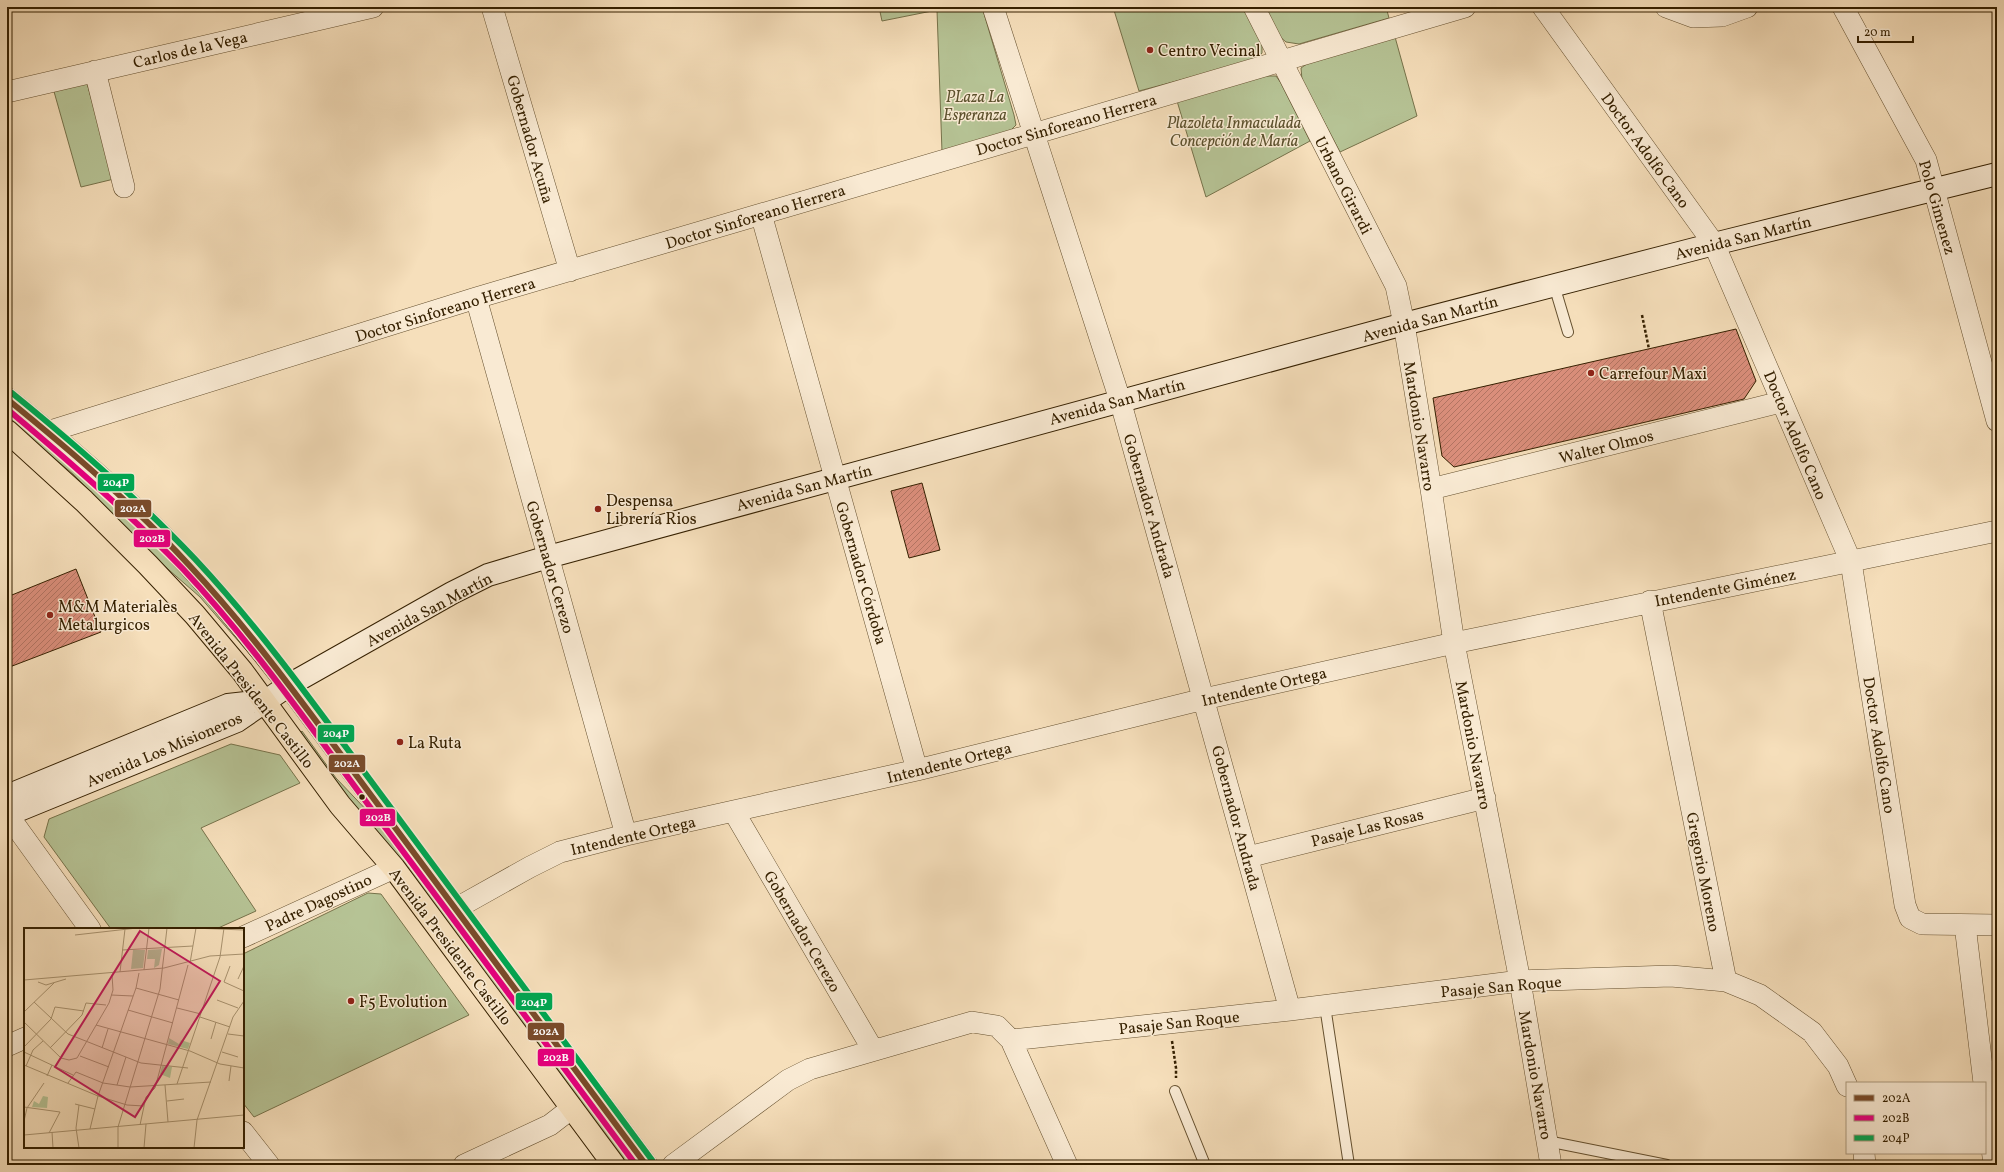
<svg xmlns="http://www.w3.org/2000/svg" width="2004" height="1172" viewBox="0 0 2004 1172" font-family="Vollkorn,serif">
<defs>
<pattern id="building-hatch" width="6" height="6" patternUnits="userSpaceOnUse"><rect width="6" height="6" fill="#da8e7b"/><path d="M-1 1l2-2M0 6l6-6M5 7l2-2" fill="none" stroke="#b27462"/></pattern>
</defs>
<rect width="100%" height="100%" fill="#f6dfbb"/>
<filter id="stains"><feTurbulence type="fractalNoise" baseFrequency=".005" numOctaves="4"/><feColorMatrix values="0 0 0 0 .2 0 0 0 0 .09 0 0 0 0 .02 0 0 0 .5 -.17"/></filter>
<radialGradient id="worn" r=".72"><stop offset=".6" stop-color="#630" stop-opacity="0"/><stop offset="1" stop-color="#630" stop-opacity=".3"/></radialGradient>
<path fill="#b6c395" stroke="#76724a" d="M879 7H982L1014 115 1016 125 1009 132 942 152 937 10 882 21Z
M1113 7H1243L1262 44V53L1256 60 1139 91Z
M1264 7H1386L1389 18 1299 44 1286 42 1278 35Z
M1395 37 1417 116 1340 152 1302 80 1301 68 1311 61Z
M1266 76H1276L1281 83 1310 141 1206 197 1177 101Z
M87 83 114 179 81 187 53 88Z
M7 414 112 501 153 542 256 656 253 658 200 597 161 563 73 474 7 419Z
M302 731 336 778 373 817 634 1165H626L396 857 376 835 299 734Z
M231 744 280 755 300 783 201 828 256 911 216 929H111L44 837 49 819Z
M368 893 381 894 469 1015 254 1117 243 1103V954Z"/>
<path fill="url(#building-hatch)" stroke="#352000" d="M1736 329 1756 381 1744 399 1454 467 1442 456 1433 398Z
M922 483 940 550 909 558 891 491Z
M76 569 101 632 7 668V597Z"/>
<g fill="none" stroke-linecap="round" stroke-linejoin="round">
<defs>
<path id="lane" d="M1554 285 1568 332
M1325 1006 1349 1165
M1175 1091 1205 1165
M1547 1141 1667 1165"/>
<path id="street" d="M492 7 570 271
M993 7 1120 400 1290 1010
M1254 7 1396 286 1404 324 1431 489 1454 643 1520 981 1551 1165
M1543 7 1714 244 1851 562 1905 905 1910 918 1922 924 1997 925
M1666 7 1693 17 1722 16 1747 7
M1843 7 1926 160 1997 421
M95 71 124 187
M7 92 373 7
M761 214 917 770
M476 298 626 835
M47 432 476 298 1465 7
M1431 489 1781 402
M1650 601 1726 981
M734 812 873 1050
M7 814 90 929
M1248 857 1485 798
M455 909 530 867 560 852 626 835 917 770 1204 699 1454 643 1997 531
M1965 925 1984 1083
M243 937 394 868
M1011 1040 1290 1010 1520 981 1671 976 1726 981 1760 995 1812 1032 1838 1066 1847 1086
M7 1046 25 1038
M1985 1089 1994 1165
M243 1132 269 1165
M1864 1153 1865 1165
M464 1165 550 1125 572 1108
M673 1165 788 1080 810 1069 972 1022 997 1026 1011 1040 1067 1165"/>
<path id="secondary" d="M7 796 228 705 263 701
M7 815 237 721 289 685 452 593 488 575 548 557 1404 324 1714 244 1997 174"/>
<path id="primary" d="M7 399C80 458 151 520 213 591 239 621 264 654 289 685L646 1165
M7 431 84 501 148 565 195 615 242 671 340 805 394 868 614 1165"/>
</defs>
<use href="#lane" stroke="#65502f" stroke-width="12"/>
<use href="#street" stroke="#65502f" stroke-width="22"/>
<use href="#secondary" stroke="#352000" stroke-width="24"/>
<use href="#primary" stroke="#352000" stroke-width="24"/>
<path stroke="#352000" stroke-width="2.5" stroke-dasharray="3 2" stroke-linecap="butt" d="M1642 315 1649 349
M1172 1041 1176 1068V1078"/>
<use href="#lane" stroke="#f9ead3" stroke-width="10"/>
<use href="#street" stroke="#f9ead3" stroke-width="21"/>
<use href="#secondary" stroke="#f9ead3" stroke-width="22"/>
<use href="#primary" stroke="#f6dfbb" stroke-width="22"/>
<defs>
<path id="bus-1" d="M7 399C71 451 133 504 189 565 260 641 320 727 382 810 470 928 558 1047 646 1165"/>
<path id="bus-2" d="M7 409C68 460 128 512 183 569 253 644 312 729 373 811 460 929 548 1047 636 1165"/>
<path id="bus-3" d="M12 393C76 445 138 499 195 559 266 635 326 721 388 804 476 923 564 1042 652 1160"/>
</defs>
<use href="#bus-1" stroke="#f9ead3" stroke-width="9"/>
<use href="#bus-2" stroke="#f9ead3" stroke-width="9"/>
<use href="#bus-3" stroke="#f9ead3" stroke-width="9"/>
<use href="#bus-1" stroke="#7a4b2a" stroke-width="6"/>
<use href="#bus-2" stroke="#e5007d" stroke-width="6"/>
<use href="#bus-3" stroke="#00a651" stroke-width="6"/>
</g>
<g fill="#8f2418" stroke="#f9ead3" stroke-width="1.5">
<circle cx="1150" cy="50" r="4"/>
<circle cx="1591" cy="373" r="4"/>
<circle cx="598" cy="509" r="4"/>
<circle cx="50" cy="615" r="4"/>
<circle cx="400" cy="742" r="4"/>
<circle cx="351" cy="1001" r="4"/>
</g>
<circle fill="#352000" stroke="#f9ead3" stroke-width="1.5" cx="362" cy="797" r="3.5"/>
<g text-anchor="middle" stroke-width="3" stroke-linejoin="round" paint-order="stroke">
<g font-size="16" fill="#352000" stroke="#f9ead3">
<text transform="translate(190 49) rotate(-13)" y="6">Carlos de la Vega</text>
<text transform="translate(1066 124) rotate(-16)" y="6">Doctor Sinforeano Herrera</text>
<text transform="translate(531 139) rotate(74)" y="6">Gobernador Acuña</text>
<text transform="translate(1646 150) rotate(54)" y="6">Doctor Adolfo Cano</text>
<text transform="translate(1344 185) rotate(63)" y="6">Urbano Girardi</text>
<text transform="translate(1938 207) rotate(74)" y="6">Polo Gimenez</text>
<text transform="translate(755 216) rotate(-17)" y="6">Doctor Sinforeano Herrera</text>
<text transform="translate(1743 237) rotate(-14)" y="6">Avenida San Martín</text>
<text transform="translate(445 309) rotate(-17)" y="6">Doctor Sinforeano Herrera</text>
<text transform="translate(1430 318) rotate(-15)" y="6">Avenida San Martín</text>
<text transform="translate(1117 401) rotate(-15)" y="6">Avenida San Martín</text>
<text transform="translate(1420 426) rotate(81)" y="6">Mardonio Navarro</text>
<text transform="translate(1796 435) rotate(67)" y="6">Doctor Adolfo Cano</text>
<text transform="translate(1606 446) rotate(-14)" y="6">Walter Olmos</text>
<text transform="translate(804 487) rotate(-15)" y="6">Avenida San Martín</text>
<text transform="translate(1150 506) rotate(74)" y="6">Gobernador Andrada</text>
<text transform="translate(551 567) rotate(74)" y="6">Gobernador Cerezo</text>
<text transform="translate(862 573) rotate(74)" y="6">Gobernador Córdoba</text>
<text transform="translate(1725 587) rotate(-11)" y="6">Intendente Giménez</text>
<text transform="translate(429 609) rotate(-28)" y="6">Avenida San Martín</text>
<text transform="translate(1264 686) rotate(-13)" y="6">Intendente Ortega</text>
<text transform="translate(252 690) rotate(52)" y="6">Avenida Presidente Castillo</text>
<text transform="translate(1474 745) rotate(79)" y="6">Mardonio Navarro</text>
<text transform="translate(1880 745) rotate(81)" y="6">Doctor Adolfo Cano</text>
<text transform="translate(164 749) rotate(-23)" y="6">Avenida Los Misioneros</text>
<text transform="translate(949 762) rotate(-14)" y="6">Intendente Ortega</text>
<text transform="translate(1237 818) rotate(75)" y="6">Gobernador Andrada</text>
<text transform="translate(1367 827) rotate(-14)" y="6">Pasaje Las Rosas</text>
<text transform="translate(633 835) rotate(-13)" y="6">Intendente Ortega</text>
<text transform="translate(1704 872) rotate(79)" y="6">Gregorio Moreno</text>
<text transform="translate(318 902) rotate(-25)" y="6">Padre Dagostino</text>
<text transform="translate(803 931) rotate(60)" y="6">Gobernador Cerezo</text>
<text transform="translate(451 946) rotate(53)" y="6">Avenida Presidente Castillo</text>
<text transform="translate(1501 986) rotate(-5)" y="6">Pasaje San Roque</text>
<text transform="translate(1179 1022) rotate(-6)" y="6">Pasaje San Roque</text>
<text transform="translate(1536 1075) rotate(80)" y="6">Mardonio Navarro</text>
</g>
<g font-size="16" fill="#352000" stroke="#f9ead3" text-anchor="start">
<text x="1158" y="56">Centro Vecinal</text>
<text x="1599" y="379">Carrefour Maxi</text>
<text x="606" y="506">Despensa<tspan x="606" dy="18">Librería Rios</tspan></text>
<text x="58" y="612">M&amp;M Materiales<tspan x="58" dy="18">Metalurgicos</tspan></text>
<text x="408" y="748">La Ruta</text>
<text x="359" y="1007">F5 Evolution</text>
</g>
<g font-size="16" font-style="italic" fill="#5c512d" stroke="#f9ead3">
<text x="975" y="102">PLaza La<tspan x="975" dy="18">Esperanza</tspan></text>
<text x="1234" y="128">Plazoleta Inmaculada<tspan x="1234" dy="18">Concepción de María</tspan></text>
</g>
</g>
<g transform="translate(24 928)">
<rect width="220" height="220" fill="#f6dfbb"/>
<path d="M138 21 135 37 130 40 131 31H123L124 22ZM109 22H121L119 40 107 41ZM145 110 155 116 157 112 166 115 164 121 144 116ZM138 138 148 139 146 150 136 146ZM19 168 24 169 23 180 8 179 10 173 15 176Z" fill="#b6c395"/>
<path fill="none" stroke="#a99370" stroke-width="1" d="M168 0 220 2M51 7 113 0M98 22 169 18M166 35 172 0M206 38 200 54 220 63M120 42 125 0M96 44 101 1M214 51 220 38M0 52 140 40 186 28 220 26M14 54 22 57 42 51M112 60 155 72M87 67 109 68M193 72 214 80M10 74 44 106 117 135 164 140M153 80 177 86M104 82 149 95M0 84 30 55M176 89 206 99M0 94 37 130 45 132 53 130 85 75 89 62 88 47M72 97 166 123 196 136 220 140M204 106 220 108M187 111 192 94M0 119 27 91 31 79 60 83M26 120 58 87 62 75 82 77M78 120 84 101M0 124 49 147M198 124 214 129M56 128 85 139M0 137 74 168 103 177 120 178M2 138 9 122 19 113M23 148 28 137M205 153 207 138M44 155 52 144 79 155 106 159 187 154M153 156 196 29 200 0M93 157 102 129M141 157 144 194M143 173 160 171M51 176 71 181M0 179 36 184 25 205M0 193 3 180 20 155M116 197 122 169 131 160 164 37M94 199V220M94 199 136 61 143 0M66 201 74 168 112 60 115 45M28 204 29 220M0 207 220 187M55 220 52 200 55 177M120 220 122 196M170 220 173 192 209 89 220 73"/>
<path fill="#c2185b" fill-opacity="0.15" stroke="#c2185b" stroke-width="2" d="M116 3 196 53 111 189 31 139Z"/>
<rect width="220" height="220" fill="none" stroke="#352000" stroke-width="2"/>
</g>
<g stroke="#f9ead3" stroke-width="1.5">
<rect x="97" y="473" width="38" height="19" rx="4" fill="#00a651"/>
<rect x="114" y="499" width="38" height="19" rx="4" fill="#7a4b2a"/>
<rect x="133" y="529" width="38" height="19" rx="4" fill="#e5007d"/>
<rect x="317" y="724" width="38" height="19" rx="4" fill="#00a651"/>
<rect x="328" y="754" width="38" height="19" rx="4" fill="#7a4b2a"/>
<rect x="359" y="808" width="37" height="19" rx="4" fill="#e5007d"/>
<rect x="515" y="992" width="38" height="19" rx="4" fill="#00a651"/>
<rect x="527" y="1022" width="38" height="19" rx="4" fill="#7a4b2a"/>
<rect x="537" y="1048" width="38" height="19" rx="4" fill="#e5007d"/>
</g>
<g font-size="11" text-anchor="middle" font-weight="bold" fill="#fff">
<text x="116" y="486">204P</text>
<text x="133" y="512">202A</text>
<text x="152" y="542">202B</text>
<text x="336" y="737">204P</text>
<text x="347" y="767">202A</text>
<text x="378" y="821">202B</text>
<text x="534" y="1006">204P</text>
<text x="546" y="1035">202A</text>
<text x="556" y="1061">202B</text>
</g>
<rect width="2004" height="1172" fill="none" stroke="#f6dfbb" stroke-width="24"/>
<rect x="8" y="8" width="1988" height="1156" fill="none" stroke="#352000" stroke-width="2"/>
<rect x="12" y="12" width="1980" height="1148" fill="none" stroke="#352000"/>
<rect x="1846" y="1082" width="140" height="72" fill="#f9ead3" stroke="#ab997f"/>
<rect x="1854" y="1095" width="20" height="6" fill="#7a4b2a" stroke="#ab997f"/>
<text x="1882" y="1102" font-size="12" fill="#352000">202A</text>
<rect x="1854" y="1115" width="20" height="6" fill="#e5007d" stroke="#ab997f"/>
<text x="1882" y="1122" font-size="12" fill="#352000">202B</text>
<rect x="1854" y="1135" width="20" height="6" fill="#00a651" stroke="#ab997f"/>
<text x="1882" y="1142" font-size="12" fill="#352000">204P</text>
<path d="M1858 36v6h55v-6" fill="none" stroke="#352000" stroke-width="2"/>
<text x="1864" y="36" font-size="12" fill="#352000" stroke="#f9ead3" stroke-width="3" paint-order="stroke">20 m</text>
<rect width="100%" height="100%" filter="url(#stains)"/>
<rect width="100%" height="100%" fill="url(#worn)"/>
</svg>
